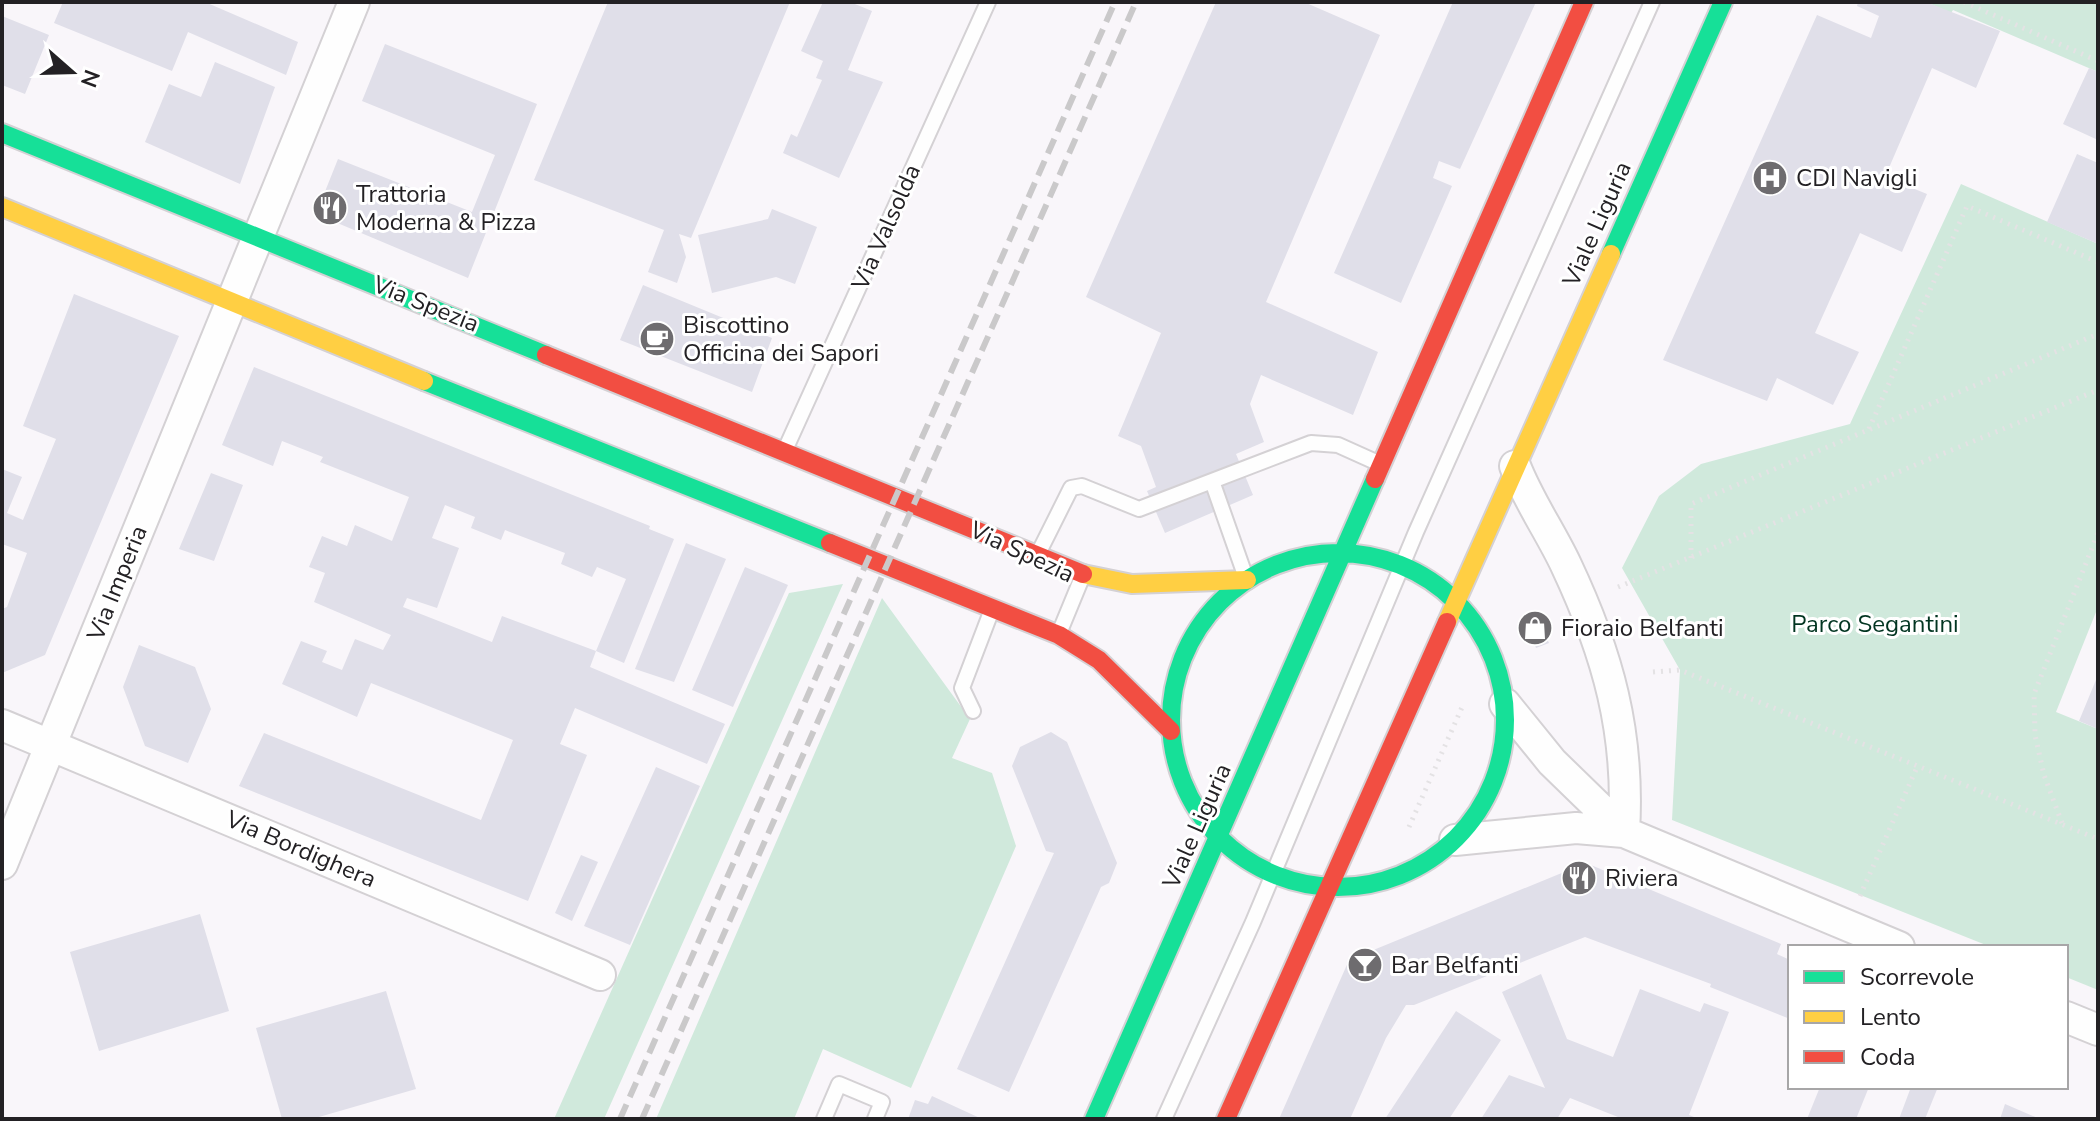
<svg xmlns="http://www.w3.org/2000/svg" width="2100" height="1121" viewBox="0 0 2100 1121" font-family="'Nunito Sans',sans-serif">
<rect width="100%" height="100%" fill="#f9f6fa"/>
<path fill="#d0e9dc" d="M1926 2H2098V72L1953 10 1951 13Z
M1961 184 2096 243 2098 238V607L2056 712 2098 729V990L2066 977V947H1991L1672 820 1680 670 1622 568 1659 496 1701 464 1850 424Z
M843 584 604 1119H554L789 593Z
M882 598 970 719 952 758 992 773 1016 846 911 1088 823 1049 794 1119H656Z"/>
<path fill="#e0dfe9" d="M63 2H205L298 42 286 75 188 32 172 71 54 23Z
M608 2H790L691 238 679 234 686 257 677 283 648 272 664 230 534 180Z
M823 2H850L872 11 848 70 883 82 839 178 783 153 791 134 797 137 822 80 816 78 823 61 801 51Z
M1216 2H1304L1380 35 1266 302 1378 352 1353 415 1261 375 1250 404 1264 442 1236 454 1253 495 1165 533 1147 491 1156 487 1141 446 1118 436 1161 333 1086 297Z
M1453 2H1536L1460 169 1439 161 1433 178 1452 186 1401 303 1334 273Z
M1858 2H1926L2000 31 1976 88 1932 68 1885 177 1927 194 1902 252 1860 233 1815 333 1859 352 1833 405 1777 378 1767 401 1663 360 1817 15 1871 38 1879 16 1857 6Z
M2 16 49 35 25 94 2 85Z
M385 44 537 104 468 278 316 214 338 159 472 212 495 155 362 101Z
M215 62 275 87 240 184 145 142 169 84 201 97Z
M2089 68 2098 72V140L2063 124Z
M2077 154 2098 163 2096 243 2047 222Z
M772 209 817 227 795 284 776 277 712 293 698 235 768 219Z
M643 285 772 338 752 392 620 340Z
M74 294 179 336 45 655 2 673V609L7 607 27 553 2 544V469L22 477 7 513 23 520 56 439 23 426Z
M254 367 650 526 649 529 674 539 624 663 596 651 626 579 597 567 592 577 561 564 565 553 505 530 501 540 471 528 475 517 445 505 432 538 459 548 437 608 407 598 403 607 492 642 502 616 596 651 590 667 725 724 707 764 575 708 560 744 587 755 528 901 239 786 264 733 481 820 513 740 371 683 357 717 282 684 301 641 327 651 322 662 342 670 355 639 383 650 391 635 314 602 325 573 309 567 322 536 347 546 355 525 392 541 409 497 320 462 323 457 282 441 273 466 222 445Z
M211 473 243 485 214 561 179 549Z
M686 543 726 559 674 682 635 669Z
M745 567 788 585 733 707 692 690Z
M1538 619 1549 643 1536 648 1526 624Z
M139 645 195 667 211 709 188 763 145 746 123 687Z
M2098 675V729L2079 721Z
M1051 732 1067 742 1117 863 1109 883 1101 887 1009 1092 957 1069 1054 853 1046 851 1012 766 1020 747Z
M656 767 700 786 630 945 584 926Z
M581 855 598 862 572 921 555 913Z
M1586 863 1781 944 1777 954 1790 960V1019L1710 987 1711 984 1585 937 1414 1005H1406L1386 1038 1350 1119H1279L1349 960Z
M200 914 229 1011 99 1051 70 952Z
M1541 974 1567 1039 1613 1057 1640 989 1700 1012 1704 1003 1729 1012 1689 1115 1699 1119H1623L1570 1098 1557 1119H1481L1509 1075 1545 1088 1502 992Z
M386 991 416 1089 312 1119H282L256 1028Z
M1456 1011 1501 1040 1449 1119H1385Z
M1820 1087H1869L1856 1119H1807Z
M1911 1087H1938L1925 1119H1899Z
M932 1096 982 1119H908L915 1100 928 1104Z
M2005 1104 2040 1119H2000Z"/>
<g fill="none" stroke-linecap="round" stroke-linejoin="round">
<defs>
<path id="lane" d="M785 450 988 2
M1212 481 1245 575
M1039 552 1071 488 1082 486 1139 509 1311 443 1338 445 1378 463
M1060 631 1081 580
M973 711 962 688 991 612
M824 1119 839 1084 882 1102 875 1119
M1164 1119 1253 922 1416 532 1652 2"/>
<path id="street" d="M1515 466C1529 502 1550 531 1566 565 1608 654 1630 733 1624 832
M1505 704 1552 762 1624 832
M2 725 600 975
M1455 840 1576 828 1624 832 1899 947
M2 864 354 2
M2066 1017 2098 1030"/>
<path id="fast" d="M2 133 546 355
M1611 254 1723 2
M424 381 830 543
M1171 720a167 167 0 1 1 334 0a167 167 0 1 1-334 0Z
M1094 1119 1375 479"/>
<path id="slow" d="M2 207 424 381
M1083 574 1132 584 1247 580
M1447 622 1611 254"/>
<path id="jam" d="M546 355 1083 574
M1375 479 1584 2
M830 543 1059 635 1099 660 1171 731
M1226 1119 1447 622"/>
</defs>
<use href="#lane" stroke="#d4d1d4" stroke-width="18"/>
<use href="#street" stroke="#d4d1d4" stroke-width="34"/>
<use href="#fast" stroke="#d4d1d4" stroke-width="22"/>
<use href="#slow" stroke="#d4d1d4" stroke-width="22"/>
<use href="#jam" stroke="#d4d1d4" stroke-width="22"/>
<path stroke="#e4e2e4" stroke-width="5" stroke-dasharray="2 6" stroke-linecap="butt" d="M1964 2 2098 61
M1869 429 1967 206 2098 262
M1691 558V504L2098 334
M1618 587 2098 390
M1653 672 1680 670 2098 839
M2062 823 2044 775 2035 735 2034 694 2098 533
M1409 827 1463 705
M1860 896 1918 765"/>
<use href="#lane" stroke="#fefefe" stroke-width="14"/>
<use href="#street" stroke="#fefefe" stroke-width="30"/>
<use href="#fast" stroke="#16e098" stroke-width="18"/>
<use href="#slow" stroke="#ffcf43" stroke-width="18"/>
<use href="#jam" stroke="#f24e42" stroke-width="18"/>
<path stroke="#cac9ca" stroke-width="6" stroke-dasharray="16 8" stroke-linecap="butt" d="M620 1119 1115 2
M642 1119 1136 2"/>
</g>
<defs>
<symbol id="hospital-disc" viewBox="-11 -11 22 22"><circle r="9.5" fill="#6e6c6f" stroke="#fff"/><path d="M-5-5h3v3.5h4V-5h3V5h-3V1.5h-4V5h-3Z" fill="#fff"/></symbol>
<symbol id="restaurant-disc" viewBox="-11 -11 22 22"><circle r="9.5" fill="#6e6c6f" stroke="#fff"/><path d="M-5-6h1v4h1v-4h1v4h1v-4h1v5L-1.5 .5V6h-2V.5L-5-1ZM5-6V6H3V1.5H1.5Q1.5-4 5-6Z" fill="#fff"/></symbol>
<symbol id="cafe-disc" viewBox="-11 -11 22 22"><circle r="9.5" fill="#6e6c6f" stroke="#fff"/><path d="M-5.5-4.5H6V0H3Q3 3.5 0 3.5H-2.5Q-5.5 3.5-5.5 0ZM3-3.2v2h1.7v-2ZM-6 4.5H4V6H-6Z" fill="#fff"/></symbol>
<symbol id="shop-disc" viewBox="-11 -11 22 22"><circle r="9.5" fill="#6e6c6f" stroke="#fff"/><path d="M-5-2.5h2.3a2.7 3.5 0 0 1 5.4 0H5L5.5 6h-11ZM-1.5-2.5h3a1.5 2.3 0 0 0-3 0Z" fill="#fff"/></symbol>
<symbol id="bar-disc" viewBox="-11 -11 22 22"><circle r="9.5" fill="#6e6c6f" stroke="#fff"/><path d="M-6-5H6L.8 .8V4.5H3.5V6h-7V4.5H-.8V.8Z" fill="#fff"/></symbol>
</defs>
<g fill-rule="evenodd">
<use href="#hospital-disc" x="1750" y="158" width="40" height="40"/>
<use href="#restaurant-disc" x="310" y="188" width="40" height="40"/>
<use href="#cafe-disc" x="637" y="319" width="40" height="40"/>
<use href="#shop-disc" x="1515" y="608" width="40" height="40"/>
<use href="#restaurant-disc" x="1559" y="858" width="40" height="40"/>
<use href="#bar-disc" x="1345" y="945" width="40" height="40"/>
</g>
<g text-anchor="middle" stroke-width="6" stroke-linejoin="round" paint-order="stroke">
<g font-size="24" fill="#232124" stroke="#fff" text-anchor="start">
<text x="1796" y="186">CDI Navigli</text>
<text x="356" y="202">Trattoria<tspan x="356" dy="28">Moderna &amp; Pizza</tspan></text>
<text x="683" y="333">Biscottino<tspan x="683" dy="28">Officina dei Sapori</tspan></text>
<text x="1561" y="636">Fioraio Belfanti</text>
<text x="1605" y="886">Riviera</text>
<text x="1391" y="973">Bar Belfanti</text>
</g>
<g font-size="24" fill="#232124" stroke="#fff">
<text transform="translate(1597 224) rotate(-66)" y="8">Viale Liguria</text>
<text transform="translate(886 227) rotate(-66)" y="8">Via Valsolda</text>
<text transform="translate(426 304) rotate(22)" y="8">Via Spezia</text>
<text transform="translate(1022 552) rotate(25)" y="8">Via Spezia</text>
<text transform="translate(117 583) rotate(-68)" y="8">Via Imperia</text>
<text transform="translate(1197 826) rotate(-66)" y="8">Viale Liguria</text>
<text transform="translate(301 849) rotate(23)" y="8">Via Bordighera</text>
</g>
<g font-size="24" fill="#023521" stroke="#fff">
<text x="1875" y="632">Parco Segantini</text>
</g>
</g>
<rect width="2100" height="1121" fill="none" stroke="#232124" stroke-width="8"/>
<rect x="1788" y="945" width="280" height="144" fill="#ffffff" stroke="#a7a6a7" stroke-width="2"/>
<rect x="1804" y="971" width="40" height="12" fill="#16e098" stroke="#a7a6a7" stroke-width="2"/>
<text x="1860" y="985" font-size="24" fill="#232124">Scorrevole</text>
<rect x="1804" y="1011" width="40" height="12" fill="#ffcf43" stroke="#a7a6a7" stroke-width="2"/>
<text x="1860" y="1025" font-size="24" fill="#232124">Lento</text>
<rect x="1804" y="1051" width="40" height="12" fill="#f24e42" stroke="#a7a6a7" stroke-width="2"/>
<text x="1860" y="1065" font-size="24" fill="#232124">Coda</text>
<g transform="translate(72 72) rotate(110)" stroke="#ffffff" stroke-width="6" paint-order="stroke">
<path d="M0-6L14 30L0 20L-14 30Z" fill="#232124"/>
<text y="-12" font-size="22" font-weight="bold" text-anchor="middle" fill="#232124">N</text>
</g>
</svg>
